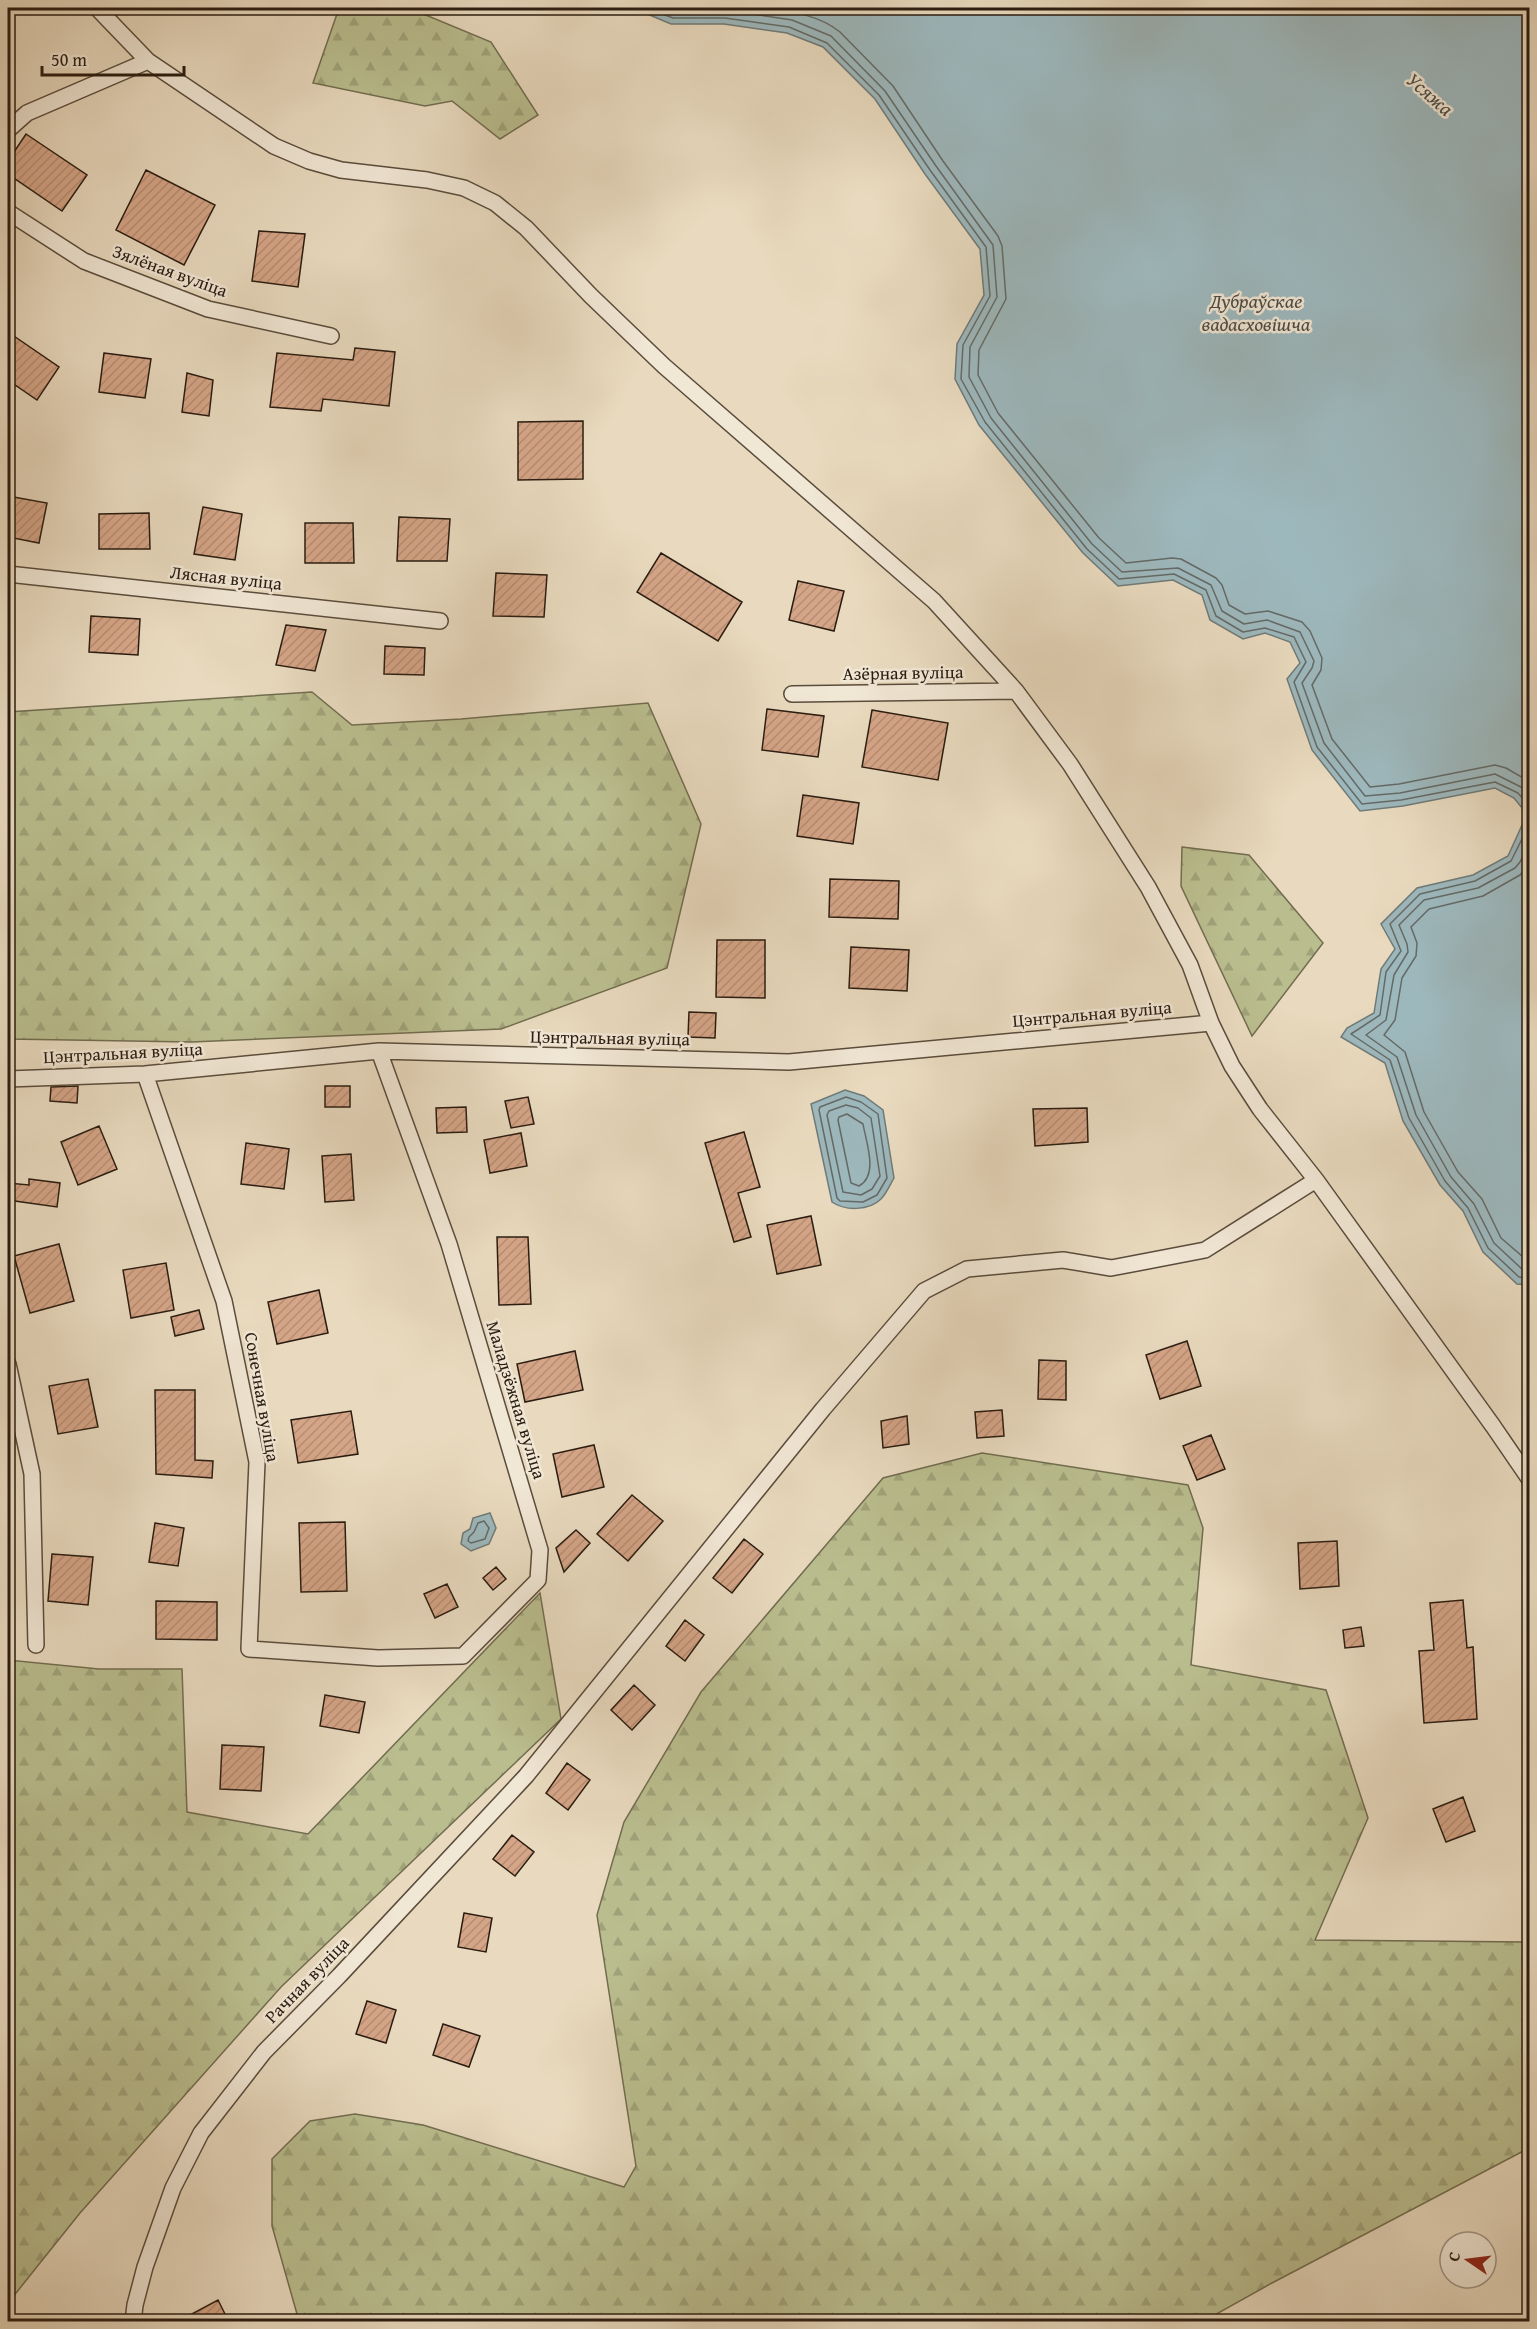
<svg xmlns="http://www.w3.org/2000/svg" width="1537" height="2329" viewBox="0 0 1537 2329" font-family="'Gentium Book Plus',serif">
<defs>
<pattern id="forest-firs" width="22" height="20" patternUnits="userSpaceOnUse" patternTransform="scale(1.5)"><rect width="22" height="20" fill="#babe8f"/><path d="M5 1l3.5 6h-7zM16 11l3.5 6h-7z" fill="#a0a37a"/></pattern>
<pattern id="building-hatch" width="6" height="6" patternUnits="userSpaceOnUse" patternTransform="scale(1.5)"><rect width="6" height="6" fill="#d5a587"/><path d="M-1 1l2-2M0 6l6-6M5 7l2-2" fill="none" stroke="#b78d74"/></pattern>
</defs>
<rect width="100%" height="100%" fill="#e9dabf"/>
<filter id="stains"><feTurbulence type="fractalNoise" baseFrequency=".00333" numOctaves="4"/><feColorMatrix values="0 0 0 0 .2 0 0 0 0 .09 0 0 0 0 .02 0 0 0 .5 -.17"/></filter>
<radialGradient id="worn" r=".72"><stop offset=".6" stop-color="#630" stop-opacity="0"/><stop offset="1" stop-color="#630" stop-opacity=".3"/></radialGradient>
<path fill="url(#forest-firs)" stroke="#726d50" stroke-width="1.5" d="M338 11 421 13 491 42 538 115 500 139 452 101 425 106 313 83Z
M312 692 352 725 461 719 648 703 701 824 667 968 501 1029 191 1042 8 1039V712Z
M1182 847 1249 855 1323 943 1252 1036 1181 886Z
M982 1453 1188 1485 1203 1528 1191 1665 1326 1690 1368 1818 1315 1940 1529 1942V2148L1272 2283 1204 2321H299L272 2226V2159L310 2121 355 2114 423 2125 624 2187 636 2166 597 1915 624 1822 701 1692 883 1478Z
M540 1593 561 1719 281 1987 80 2213 8 2303V1660L99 1669H182L187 1812 308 1834Z"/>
<path fill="#9db8bd" stroke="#6f7a78" stroke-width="1.5" d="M633 8H1529V1285L1517 1284 1483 1252 1463 1211 1440 1185 1403 1121 1385 1063 1341 1037 1347 1028 1374 1013 1381 969 1395 949 1381 924 1417 888 1473 875 1508 856 1527 814 1514 798 1495 788 1403 806 1360 811 1312 750 1287 679 1300 663 1290 642 1265 633 1243 639 1210 620 1202 595 1173 580 1118 586 1083 553 979 425 955 379 957 344 984 295 980 249 925 174 875 99 823 47 787 33 724 24H671Z
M845 1090 864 1096 883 1110 894 1178C890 1185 886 1194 881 1199 869 1211 845 1211 832 1202L811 1104Z
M490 1513 496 1528 489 1544 471 1551 461 1544 463 1533 470 1529 473 1518Z"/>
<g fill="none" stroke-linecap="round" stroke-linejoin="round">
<path stroke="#646a67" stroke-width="1.5" d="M646 8 673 18H725L789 27 827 43 879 95 930 170 986 247 990 296 963 345 961 379 985 422 1087 549 1119 579 1174 574 1206 590 1216 616 1243 632 1265 628 1294 637 1306 662 1294 682 1317 747 1362 804 1401 800 1495 782 1518 793 1530 807
M667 8 674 10H725L792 20 831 36 885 91 936 166 993 245 997 297 970 347 969 377 991 418 1092 544 1122 572 1178 568 1211 585 1222 611 1244 624 1267 620 1300 632 1314 661 1312 668 1302 683 1324 743 1365 796 1400 793 1495 774 1521 787 1530 795
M768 8C791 11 821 16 840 32L893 86 943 161 998 236 1002 246 1006 299 979 350 978 375 998 413 1099 538 1126 563 1172 558 1181 559 1216 578 1222 585 1229 605 1245 614 1268 611 1302 622 1310 631 1322 658 1321 670 1312 685 1332 739 1370 787 1399 784 1495 765 1506 768 1530 782
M1530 823 1511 861 1475 881 1420 894 1390 924 1401 951 1386 972 1380 1015 1351 1034 1390 1060 1409 1118 1445 1181 1468 1208 1488 1248 1519 1277 1530 1279
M1530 841 1520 862 1515 868 1478 888 1424 900 1399 925 1407 944 1408 952 1394 975 1386 1020 1366 1035 1397 1057 1416 1115 1451 1177 1474 1204 1494 1243 1523 1270 1530 1272
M1530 863 1520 875 1483 896 1429 909 1411 927 1417 943 1416 956 1402 978 1395 1020 1384 1035 1405 1052 1424 1112 1458 1172 1482 1199 1501 1238 1530 1263
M846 1097 861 1102 878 1114 887 1178 877 1195 863 1202 840 1201 837 1198 819 1110 820 1107Z
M846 1105 858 1108 871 1118 880 1176 872 1189 861 1195 843 1192 827 1115 829 1111Z
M847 1114 863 1124C866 1142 879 1175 859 1186L851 1183 838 1120 839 1117Z
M484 1521 489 1528 485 1539 471 1543 468 1541 469 1537 474 1532 478 1523Z"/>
</g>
<path fill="url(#building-hatch)" stroke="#2a1c11" stroke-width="1.5" d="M26 134 87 175 62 211 8 174V161Z
M146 170 215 205 184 265 116 230Z
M259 231 305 234 298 287 252 281Z
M8 332 59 367 37 400 8 380Z
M355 348 395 352 389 406 323 399 321 411 270 407 277 353 353 360Z
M104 353 151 359 145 398 99 392Z
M187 373 213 380 209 416 182 412Z
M583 421V479L518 480V422Z
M8 496 47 503 39 543 8 537Z
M203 507 242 514 235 560 194 554Z
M149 513 150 549H99V514Z
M399 517 450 519 447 561H397Z
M305 523H353L354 563H305Z
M661 553 742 602 718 641 637 592Z
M496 573 547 575 544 617 493 616Z
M798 581 844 591 834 631 789 620Z
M91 616 140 619 138 655 89 652Z
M286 625 326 630 315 671 276 665Z
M385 646 425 648 424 675 384 674Z
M767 709 824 716 818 757 762 750Z
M872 710 948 723 938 780 862 767Z
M803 795 859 803 853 844 797 836Z
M830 879 899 881 898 919 829 917Z
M717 940H765V998L716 997Z
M851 947 909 950 907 991 849 988Z
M689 1012 716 1013 715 1038 688 1037Z
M78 1086 77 1103 50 1101 51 1087Z
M325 1086H350V1107H325Z
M528 1097 534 1124 511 1128 505 1101Z
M466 1107 467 1132 437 1133 436 1108Z
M1087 1108 1088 1142 1035 1146 1033 1109Z
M99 1126 117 1169 78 1185 61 1142Z
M744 1132 760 1187 738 1193 751 1237 734 1242 705 1143Z
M521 1133 527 1166 490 1173 484 1140Z
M246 1143 289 1149 284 1189 241 1184Z
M351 1154 354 1200 325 1202 322 1156Z
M29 1179 60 1183 57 1207 8 1200V1183L29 1185Z
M811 1216 821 1265 777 1274 767 1225Z
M497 1237H528L531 1304 499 1305Z
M59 1244 74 1301 30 1313 14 1256Z
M166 1263 174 1310 131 1318 123 1270Z
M319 1290 328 1333 277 1344 268 1302Z
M199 1310 204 1329 175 1336 171 1317Z
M1187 1341 1201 1386 1160 1399 1146 1355Z
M575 1351 583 1390 525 1402 517 1364Z
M1039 1360 1066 1361V1400L1038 1399Z
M88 1379 98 1427 58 1434 49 1386Z
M155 1390H195V1460L213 1461 212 1478 156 1474Z
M1002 1410 1004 1436 977 1438 975 1412Z
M351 1411 358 1454 298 1463 291 1420Z
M907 1416 909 1444 883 1448 881 1421Z
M1211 1435 1225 1469 1197 1480 1183 1446Z
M594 1445 604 1487 562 1497 553 1454Z
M632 1495 663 1521 628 1561 597 1534Z
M345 1522 347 1591 301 1592 299 1523Z
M155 1523 184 1528 178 1566 149 1562Z
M576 1530 590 1543 564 1572 556 1548Z
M744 1539 763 1554 732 1593 713 1578Z
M1337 1541 1339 1586 1300 1589 1298 1543Z
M52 1554 93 1557 88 1605 48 1601Z
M496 1567 506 1579 493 1590 483 1578Z
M447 1584 458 1607 435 1618 424 1594Z
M1463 1600 1467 1648 1473 1647 1477 1719 1424 1723 1419 1651 1434 1650 1430 1603Z
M156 1601 217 1602V1640L156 1639Z
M685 1620 704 1635 685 1661 666 1646Z
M1361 1627 1364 1646 1345 1648 1343 1630Z
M634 1685 655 1705 632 1730 611 1710Z
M325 1695 365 1702 359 1733 320 1726Z
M222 1745 264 1747 261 1791 220 1789Z
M567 1763 590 1780 568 1810 546 1793Z
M1463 1797 1475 1831 1446 1842 1433 1809Z
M512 1835 534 1852 515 1876 493 1859Z
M464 1913 492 1918 486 1952 458 1947Z
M367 2001 396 2010 386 2043 356 2034Z
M443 2024 480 2036 469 2067 433 2055Z
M218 2300 229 2322H177Z"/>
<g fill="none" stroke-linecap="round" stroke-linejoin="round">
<defs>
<path id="street" d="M97 8 148 61 274 146 309 161 341 170 427 180 464 188 495 203 526 228 591 296 664 366 934 601 1016 691 1070 764 1148 887 1190 965 1211 1023 1232 1066 1260 1109 1316 1180 1493 1426 1530 1480
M8 130 27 113 148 61
M8 212 84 261 208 309 331 336
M8 574 440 621
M792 694 1016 691
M145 1074 224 1301 257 1462 249 1649 378 1658 463 1656 538 1580 540 1550 449 1244 379 1051
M8 1079 145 1074 379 1051 789 1062 1211 1023
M8 1364 32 1474 36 1645
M133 2322 135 2305 145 2267 173 2188 201 2133 264 2052 339 1976 526 1776 823 1409 924 1291 967 1269 1063 1260 1111 1268 1205 1250 1316 1180"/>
</defs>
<use href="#street" stroke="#5a4c3c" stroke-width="18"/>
<use href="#street" stroke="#f1e7d5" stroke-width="15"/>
</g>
<g text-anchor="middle" stroke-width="5" stroke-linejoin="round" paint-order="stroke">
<g font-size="18" fill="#2a1c11" stroke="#f1e7d5">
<text transform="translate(170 271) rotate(20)" y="6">Зялёная вуліца</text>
<text transform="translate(226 578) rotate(6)" y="6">Лясная вуліца</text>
<text transform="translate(903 673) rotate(-1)" y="6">Азёрная вуліца</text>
<text transform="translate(1092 1014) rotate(-5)" y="6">Цэнтральная вуліца</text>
<text transform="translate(610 1038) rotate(1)" y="6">Цэнтральная вуліца</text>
<text transform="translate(123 1053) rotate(-3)" y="6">Цэнтральная вуліца</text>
<text transform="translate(262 1397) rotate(80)" y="6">Сонечная вуліца</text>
<text transform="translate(516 1400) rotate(73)" y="6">Маладзёжная вуліца</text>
<text transform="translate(307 1980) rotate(-46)" y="6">Рачная вуліца</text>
</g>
<g font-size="20" font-style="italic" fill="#4c4b45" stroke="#f1e7d5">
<text transform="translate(1430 94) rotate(41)" y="7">Усяжа</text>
<text x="1256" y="308">Дубраўскае<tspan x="1256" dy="23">вадасховішча</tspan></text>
</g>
</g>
<rect width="1537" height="2329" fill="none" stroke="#e9dabf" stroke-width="30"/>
<rect x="9" y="9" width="1519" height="2311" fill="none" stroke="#2a1c11" stroke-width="3"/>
<rect x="15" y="15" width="1507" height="2299" fill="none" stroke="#2a1c11" stroke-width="1.5"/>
<g transform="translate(1468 2260) rotate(284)"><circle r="28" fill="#f1e7d5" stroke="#a19687" stroke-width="1.5"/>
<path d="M0-4.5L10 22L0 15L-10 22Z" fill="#8f2418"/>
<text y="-9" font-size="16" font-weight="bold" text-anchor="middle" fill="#2a1c11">С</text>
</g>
<path d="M42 66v9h142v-9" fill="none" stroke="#2a1c11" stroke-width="3"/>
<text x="51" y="66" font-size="18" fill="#2a1c11" stroke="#f1e7d5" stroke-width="4.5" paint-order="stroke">50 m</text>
<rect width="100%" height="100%" filter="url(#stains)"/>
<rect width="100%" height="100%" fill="url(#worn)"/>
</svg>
